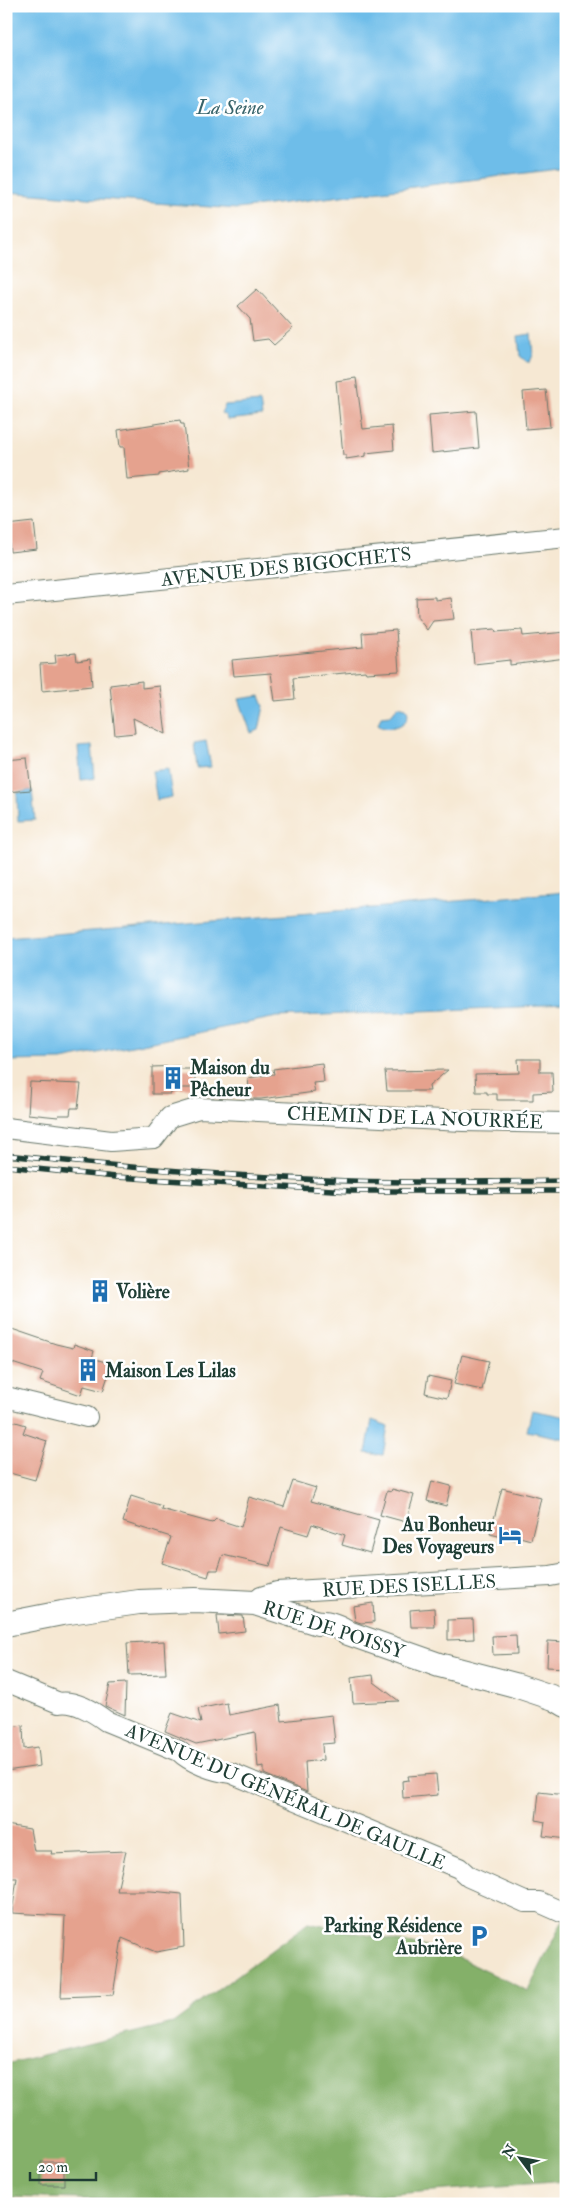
<svg xmlns="http://www.w3.org/2000/svg" width="572" height="2210" viewBox="0 0 572 2210" font-family="'IM FELL Double Pica',serif">
<rect width="100%" height="100%" fill="#fff"/>
<filter id="ink" filterUnits="userSpaceOnUse"><feTurbulence type="fractalNoise" baseFrequency=".02" numOctaves="2"/><feDisplacementMap in="SourceGraphic" scale="10" xChannelSelector="R" yChannelSelector="G"/><feConvolveMatrix kernelMatrix="1 2 1 2 8 2 1 2 1" color-interpolation-filters="sRGB"/></filter>
<filter id="wash" filterUnits="userSpaceOnUse"><feTurbulence type="fractalNoise" baseFrequency=".0096" numOctaves="4" result="noise"/><feDisplacementMap in="SourceGraphic" scale="20" xChannelSelector="R" yChannelSelector="G"/><feGaussianBlur stdDeviation="1.12" result="paint"/><feColorMatrix in="noise" values="0 0 0 0 0 0 0 0 0 0 0 0 0 0 0 0 0 1.4 0 .05"/><feComposite in="paint" operator="in"/></filter>
<g filter="url(#wash)">
<rect width="100%" height="100%" fill="#f6e8d3"/>
<path fill="#84b069" stroke="#52764e" d="M566 1914V2181L262 2204 6 2197V2064L173 2023 308 1923 442 1950 528 1991Z"/>
<path fill="#6ebde9" stroke="#467d8e" d="M6 6H566V168L237 209 6 192Z
M531 334 533 355 530 362H527L520 356 518 336Z
M260 402 262 416 227 420 226 416 221 413 225 405Z
M260 696 264 706 259 730 251 733 239 699Z
M398 706 406 708C415 724 389 733 378 724L381 716 391 715Z
M206 741 211 767 197 768 194 743Z
M92 746 95 778 81 780 78 747Z
M168 769 172 797 157 800 152 771Z
M32 790 35 820 18 821 17 793Z
M566 892V1005L277 1017 62 1060 6 1061V938Z
M532 1410 566 1417V1439L527 1431Z
M372 1420 388 1426 383 1455 366 1453Z"/>
<g id="blocks">
<path fill="#e5a28e" d="M257 289 293 328 274 345 268 339 253 341 250 319 238 306Z
M356 378 363 429 392 426 394 450 366 453V456L346 459V455H343L336 381Z
M546 390 550 427 526 429 523 392Z
M476 411 479 448 432 453 429 415Z
M180 420 181 424H184L189 469 159 474V476L127 479 124 447H120L118 430Z
M34 522 37 549 10 552 7 525Z
M435 597V600L451 598 454 619 433 621 427 630 417 617 416 598Z
M495 629 496 632 522 630 523 636 566 632V658L510 665V660L474 664 471 631Z
M396 630 399 671 366 673 365 671 293 678 295 699 275 701 271 673 234 676 232 660 363 647 362 633Z
M76 653 77 661 90 659 92 686 42 691 40 664 56 663 55 655Z
M142 681V688L160 686 166 734 133 718 135 733 115 735 110 685Z
M27 758 31 790 6 792V760Z
M518 1059H540V1072H552L553 1092 533 1093V1100H497V1094H487V1092H476L475 1074 519 1073Z
M322 1063 324 1082 313 1083 315 1092 261 1099H250L248 1078 274 1074 273 1069Z
M179 1066V1069H195V1088H177V1092H171V1094H152V1067Z
M448 1070 429 1086 430 1091H387L385 1071Z
M30 1082 81 1084 78 1108H71L70 1115H59L58 1117 28 1114Z
M6 1327 56 1344 73 1348 74 1344 94 1351 92 1358 112 1364 103 1391 84 1386 81 1395 40 1381 43 1373 6 1361Z
M462 1355 489 1361 482 1390 454 1384Z
M428 1376 451 1381 447 1398 425 1393Z
M6 1419 26 1425 23 1433 47 1441 35 1480 6 1472Z
M293 1481 316 1488 311 1501 379 1520 370 1553 342 1545 345 1535 312 1524 308 1535 281 1527 270 1566 223 1555 218 1570H210L208 1577 162 1563 171 1537 123 1522 131 1496 162 1506 161 1509 212 1523 216 1519 241 1527 249 1497 284 1507Z
M432 1481 451 1486 446 1506 427 1501Z
M502 1488 541 1498 531 1540 516 1536 515 1540 490 1534Z
M392 1489 414 1495 406 1522 380 1515 387 1491 391 1492Z
M373 1603 374 1622 361 1623 355 1621 353 1606Z
M434 1608 435 1627H411L410 1610Z
M217 1615 243 1616 245 1631 219 1634Z
M473 1619 474 1639 448 1640V1620Z
M516 1635 517 1654 493 1655 492 1636Z
M164 1641 166 1674 129 1675 127 1643Z
M548 1641 566 1642V1668L547 1667Z
M373 1675 374 1682 399 1701 353 1703 351 1678Z
M126 1683 125 1715 105 1706 110 1684Z
M227 1703 229 1715 280 1705 282 1721 332 1715 335 1743 322 1744 323 1760 305 1762 307 1792 264 1774V1766L258 1767 255 1732 196 1744 165 1731 172 1713 201 1723 198 1709Z
M23 1725 24 1749 38 1747 40 1766 6 1771V1728Z
M436 1774 438 1795 403 1798 402 1781 409 1780 408 1776Z
M539 1792 566 1795V1839L543 1836 545 1822 536 1820Z
M6 1825 30 1829 34 1851H52L51 1854 126 1851 117 1891H151L182 1894 184 1947 156 1952 122 1938 113 1995 61 1997 65 1916 12 1913 17 1878H6Z
M41 2162H64V2185H41Z"/>
</g>
</g>
<g filter="url(#ink)">
<use href="#blocks" fill-opacity="0" stroke="#6a796c" stroke-width="1"/>
<g fill="none" stroke-linecap="round" stroke-linejoin="round">
<defs>
<path id="minor" d="M6 595 566 537
M6 1128 111 1141 154 1138 170 1117 199 1108 463 1121 566 1123
M6 1397 87 1417
M255 1603 261 1597 277 1592 550 1576 566 1573
M6 1681 59 1703C74 1700 94 1712 106 1721L179 1751C191 1763 214 1771 231 1773L459 1868 469 1877 525 1902H539L566 1914"/>
<path id="tertiary" d="M6 1624 62 1613 139 1602 195 1600 255 1603 318 1623C327 1622 341 1627 348 1633L439 1665 515 1685 554 1698 566 1705"/>
</defs>
<use href="#minor" stroke="#6a796c" stroke-width="22"/>
<use href="#tertiary" stroke="#6a796c" stroke-width="26"/>
<use href="#minor" stroke="#fff" stroke-width="20"/>
<use href="#tertiary" stroke="#fff" stroke-width="24"/>
<defs>
<path id="rail" d="M6 1155C121 1167 235 1177 350 1181 422 1183 494 1182 566 1181
M6 1166 116 1177 350 1191H566"/>
</defs>
<use href="#rail" stroke="#1f3d34" stroke-width="5.5"/>
<use href="#rail" stroke="#fff" stroke-width="4" stroke-dasharray="11" stroke-linecap="butt"/>
</g>
</g>
<defs>
<symbol id="building-bare" viewBox="-9 -9 18 18"><path d="M-4-6H4V6H1V3H-1V6H-4ZM-2.5-4.3h1.7v1.8h-1.7ZM.8-4.3h1.7v1.8H.8ZM-2.5-1h1.7V.8h-1.7ZM.8-1h1.7V.8H.8Z" fill="#1f6fb2" stroke="#fff" stroke-width="2.5" paint-order="stroke"/></symbol>
<symbol id="hotel-bare" viewBox="-9 -9 18 18"><path d="M-6-4.5h1.5V1H6V5H4.5V3h-9V5H-6ZM-4 0a1.8 1.8 0 1 1 3.6 0ZM.5 0V-2.5h3Q6-2.5 6 0Z" fill="#1f6fb2" stroke="#fff" stroke-width="2.5" paint-order="stroke"/></symbol>
<symbol id="parking-bare" viewBox="-9 -9 18 18"><path d="M-3.5-5.5H1a3.5 3.5 0 0 1 0 7H-1V5.5H-3.5ZM-1-3.4V-.6H.8a1.4 1.4 0 0 0 0-2.8Z" fill="#1f6fb2" stroke="#fff" stroke-width="2.5" paint-order="stroke"/></symbol>
</defs>
<g fill-rule="evenodd">
<use href="#building-bare" x="157" y="1062" width="32" height="32"/>
<use href="#building-bare" x="84" y="1275" width="32" height="32"/>
<use href="#building-bare" x="72" y="1354" width="32" height="32"/>
<use href="#hotel-bare" x="494" y="1519" width="32" height="32"/>
<use href="#parking-bare" x="463" y="1920" width="32" height="32"/>
</g>
<g text-anchor="middle" stroke-width="5" stroke-linejoin="round" paint-order="stroke">
<g font-size="19" fill="#1f3d34" stroke="#fff">
<text transform="translate(286 566) rotate(-6)" y="7">AVENUE DES BIGOCHETS</text>
<text transform="translate(415 1117) rotate(2)" y="7">CHEMIN DE LA NOURRÉE</text>
<text transform="translate(409 1585) rotate(-3)" y="7">RUE DES ISELLES</text>
<text transform="translate(334 1629) rotate(18)" y="7">RUE DE POISSY</text>
<text transform="translate(286 1796) rotate(23)" y="7">AVENUE DU GÉNÉRAL DE GAULLE</text>
</g>
<g font-size="19" font-weight="bold" fill="#1f3d34" stroke="#fff" text-anchor="start">
<text x="190" y="1074">Maison du<tspan x="190" dy="22">Pêcheur</tspan></text>
<text x="116" y="1298">Volière</text>
<text x="105" y="1377">Maison Les Lilas</text>
<text x="494" y="1531" text-anchor="end">Au Bonheur<tspan x="494" dy="22">Des Voyageurs</tspan></text>
<text x="462" y="1932" text-anchor="end">Parking Résidence<tspan x="462" dy="22">Aubrière</tspan></text>
</g>
<g font-size="20" font-style="italic" fill="#37636a" stroke="#fff">
<text x="230" y="114">La Seine</text>
</g>
</g>
<rect width="572" height="2210" fill="none" stroke="#fff" stroke-width="25"/>
<g transform="translate(520 2158) rotate(302)" stroke="#ffffff" stroke-width="4" paint-order="stroke">
<path d="M0-4L9 19L0 12L-9 19Z" fill="#1f3d34"/>
<text y="-8" font-size="14" font-weight="bold" text-anchor="middle" fill="#1f3d34">N</text>
</g>
<path d="M30 2172v8h66v-8" fill="none" stroke="#1f3d34" stroke-width="2.5"/>
<text x="38" y="2172" font-size="15" fill="#1f3d34" stroke="#ffffff" stroke-width="4" paint-order="stroke">20 m</text>
</svg>
